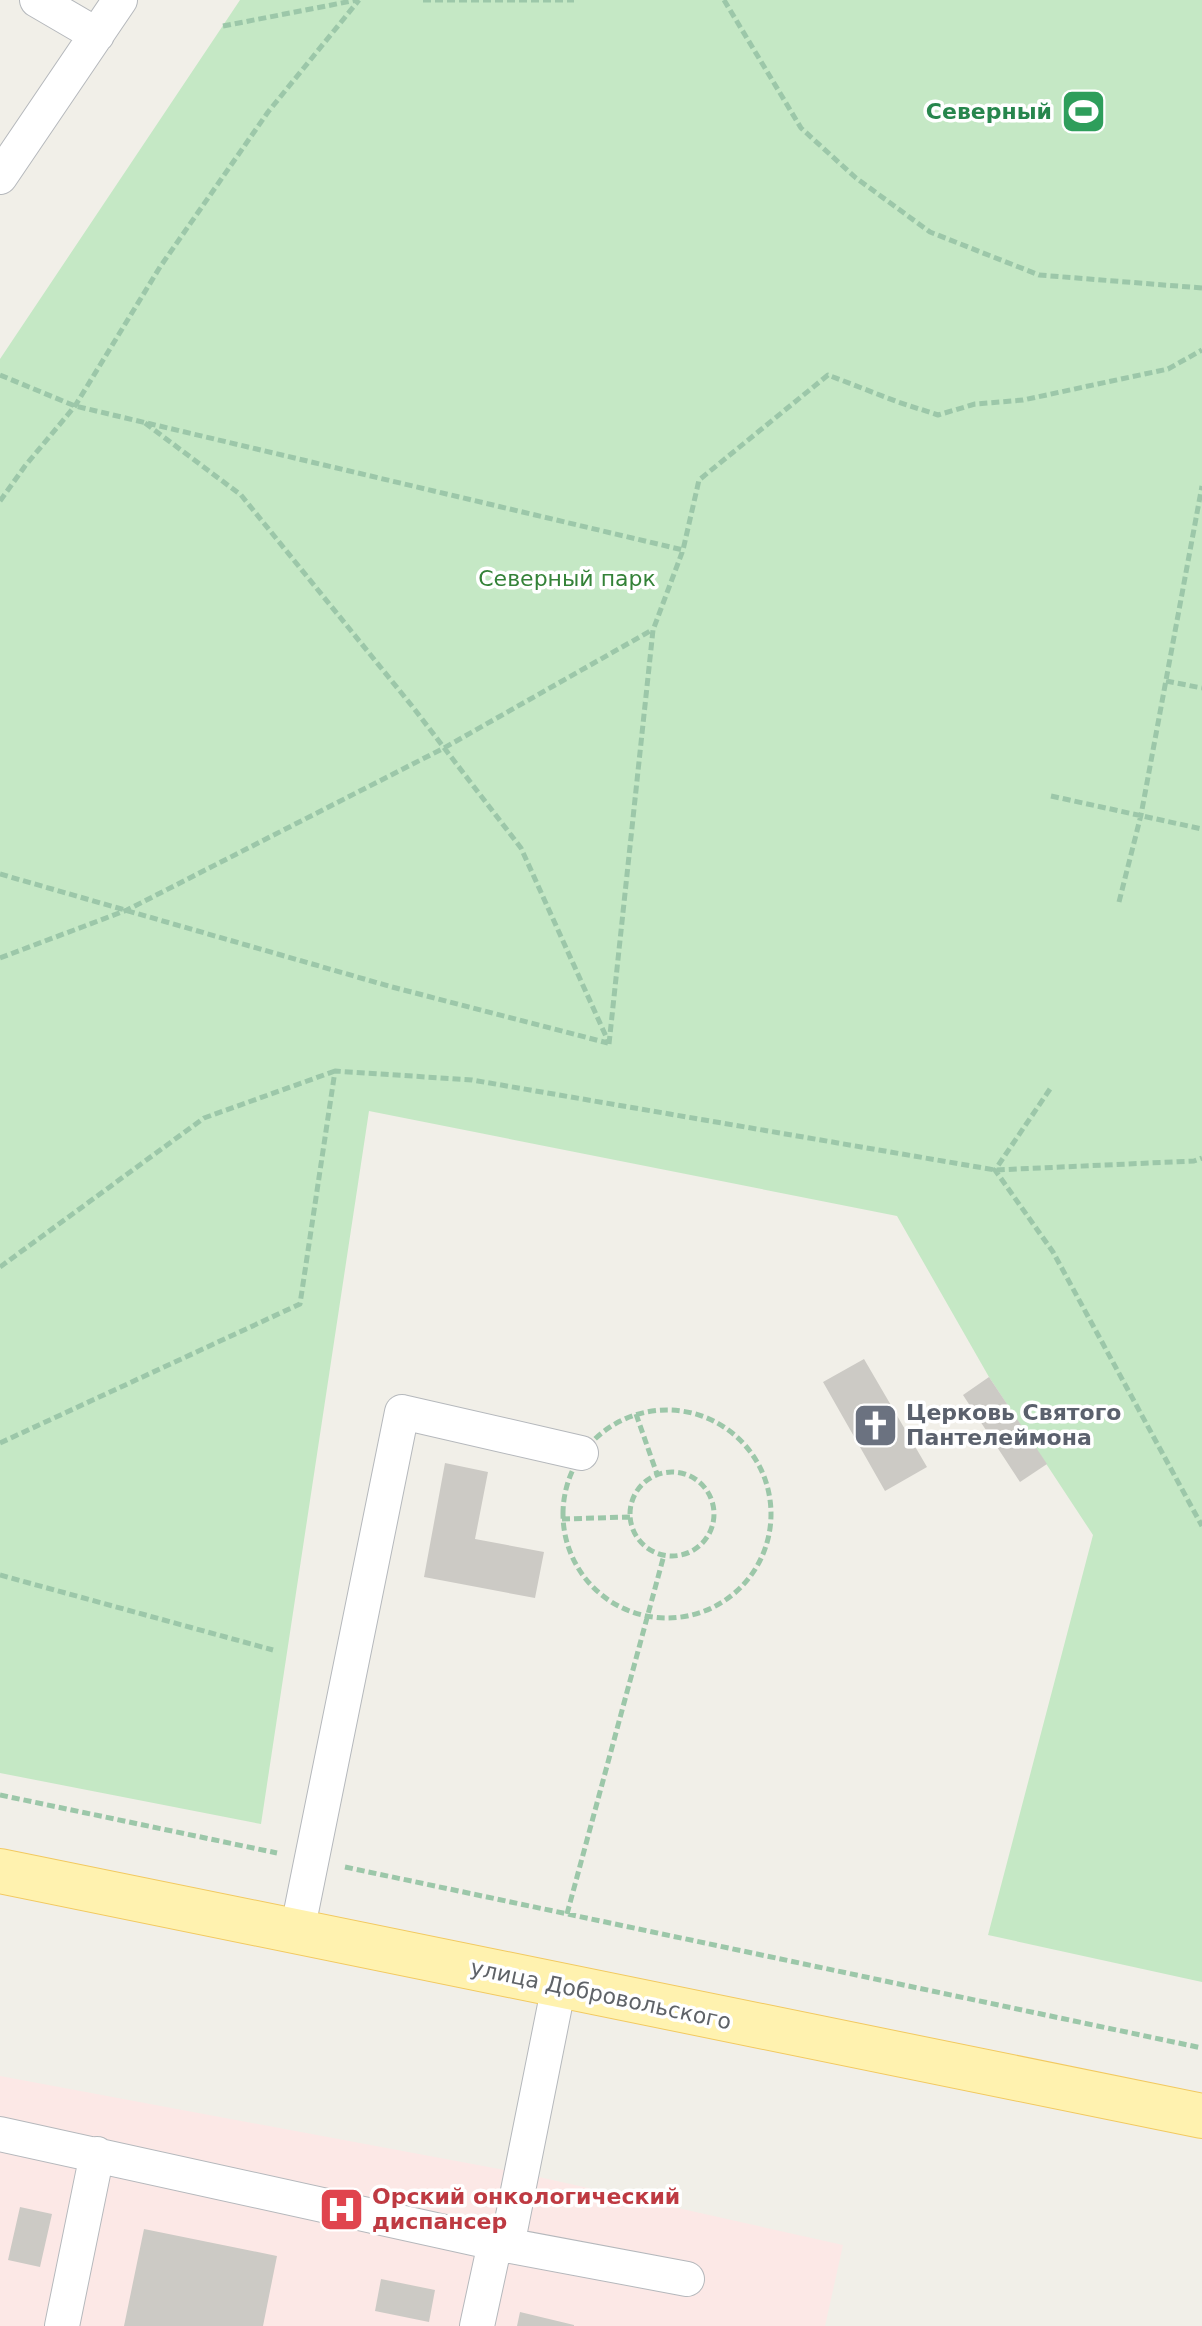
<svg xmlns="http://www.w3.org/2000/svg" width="1202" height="2326" viewBox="0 0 1202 2326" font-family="'DejaVu Sans',sans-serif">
<rect width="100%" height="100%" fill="#f1efe8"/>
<path fill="#fce8e6" d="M0 2076 521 2173 843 2245 825 2326H0Z"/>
<path fill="#c5e8c5" d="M240 0H1202V1982L988 1935 1093 1535 989 1377 897 1216 369 1111 261 1824 0 1773V359Z"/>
<path fill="#cccac5" d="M864 1359 927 1467 885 1491 823 1382Z
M989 1377 1047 1464 1020 1482 963 1395Z
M445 1463 488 1472 475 1539 544 1552 535 1598 424 1577Z
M20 2207 52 2214 40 2267 8 2260Z
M144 2229 277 2256 263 2326H124Z
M381 2279 435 2290 429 2322 375 2311Z
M520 2312 574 2325V2326H517Z"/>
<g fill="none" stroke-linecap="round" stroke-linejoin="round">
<defs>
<path id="minor" d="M37 0 97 35
M0 177 120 0
M297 1932 402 1412 581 1453
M0 2134 495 2243 687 2279
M507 2246 559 1985
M62 2326 97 2154
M477 2326 495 2243"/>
<path id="major" d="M0 1871 1202 2116"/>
</defs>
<use href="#minor" stroke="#b5b8bc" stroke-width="36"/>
<use href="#major" stroke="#f2c960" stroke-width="46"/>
<path stroke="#9cc7a9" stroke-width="5" stroke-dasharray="8 4" stroke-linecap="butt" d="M423 0H574
M724 0 801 128 856 178 930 232 1039 275 1202 288
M223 26 357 0
M0 375 75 406 683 550
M145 423 241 495 412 706 521 848 609 1043
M0 501 25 466 75 406 160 267 268 112 359 0
M1166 681 1202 688
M1051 796 1202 829
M0 874 392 987 608 1043
M1119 902 1141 815 1202 486
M0 958 127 910 444 748 652 630
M609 1044 653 630 683 550 699 480 828 375 898 402 938 415 975 404 1023 400 1168 369 1202 350
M1050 1089 995 1170 1053 1252 1202 1526
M0 1267 204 1118 335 1071
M563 1514a104 104 0 1 1 208 0a104 104 0 1 1-208 0Z
M636 1414 657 1474
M0 1443 300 1304 335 1071 472 1080 995 1170 1194 1161 1202 1158
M630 1514a42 42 0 1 1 84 0a42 42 0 1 1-84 0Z
M562 1519 630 1517
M0 1575 273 1650
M0 1795 277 1853
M345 1867 1202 2048
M567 1914 664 1555"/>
<use href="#minor" stroke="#fff" stroke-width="34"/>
<use href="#major" stroke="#fff2af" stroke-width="44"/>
</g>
<defs>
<symbol id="stadium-square" viewBox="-11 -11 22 22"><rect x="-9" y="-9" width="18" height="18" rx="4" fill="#2e9e5b" stroke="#fff"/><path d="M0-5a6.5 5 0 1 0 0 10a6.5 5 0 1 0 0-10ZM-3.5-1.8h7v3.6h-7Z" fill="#fff"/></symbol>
<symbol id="church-square" viewBox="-11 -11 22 22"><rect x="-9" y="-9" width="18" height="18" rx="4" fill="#6b7280" stroke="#fff"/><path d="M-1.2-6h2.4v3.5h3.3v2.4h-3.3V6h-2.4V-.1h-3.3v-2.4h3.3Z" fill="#fff"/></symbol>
<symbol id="hospital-square" viewBox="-11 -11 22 22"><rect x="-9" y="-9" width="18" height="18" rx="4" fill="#e0444e" stroke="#fff"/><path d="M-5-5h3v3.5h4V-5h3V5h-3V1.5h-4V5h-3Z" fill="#fff"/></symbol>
</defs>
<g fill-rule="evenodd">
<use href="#stadium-square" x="1058" y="86" width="51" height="51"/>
<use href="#church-square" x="850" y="1400" width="51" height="51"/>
<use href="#hospital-square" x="316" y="2184" width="51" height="51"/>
</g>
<g text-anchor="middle" stroke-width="7" stroke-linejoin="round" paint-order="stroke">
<g font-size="22" font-weight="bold" fill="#27864d" stroke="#fff" text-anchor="end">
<text x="1052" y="119">Северный</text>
</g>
<g font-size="22" fill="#348238" stroke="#fff">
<text x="567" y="586">Северный парк</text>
</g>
<g font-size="22" font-weight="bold" fill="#5b616d" stroke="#fff" text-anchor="start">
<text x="906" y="1420">Церковь Святого<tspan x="906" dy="25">Пантелеймона</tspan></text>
</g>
<g font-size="22" fill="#5f6368" stroke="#fff">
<text transform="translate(601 1994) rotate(12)" y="8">улица Добровольского</text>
</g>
<g font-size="22" font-weight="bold" fill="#be3a42" stroke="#fff" text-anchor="start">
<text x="372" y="2204">Орский онкологический<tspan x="372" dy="25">диспансер</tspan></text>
</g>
</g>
</svg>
